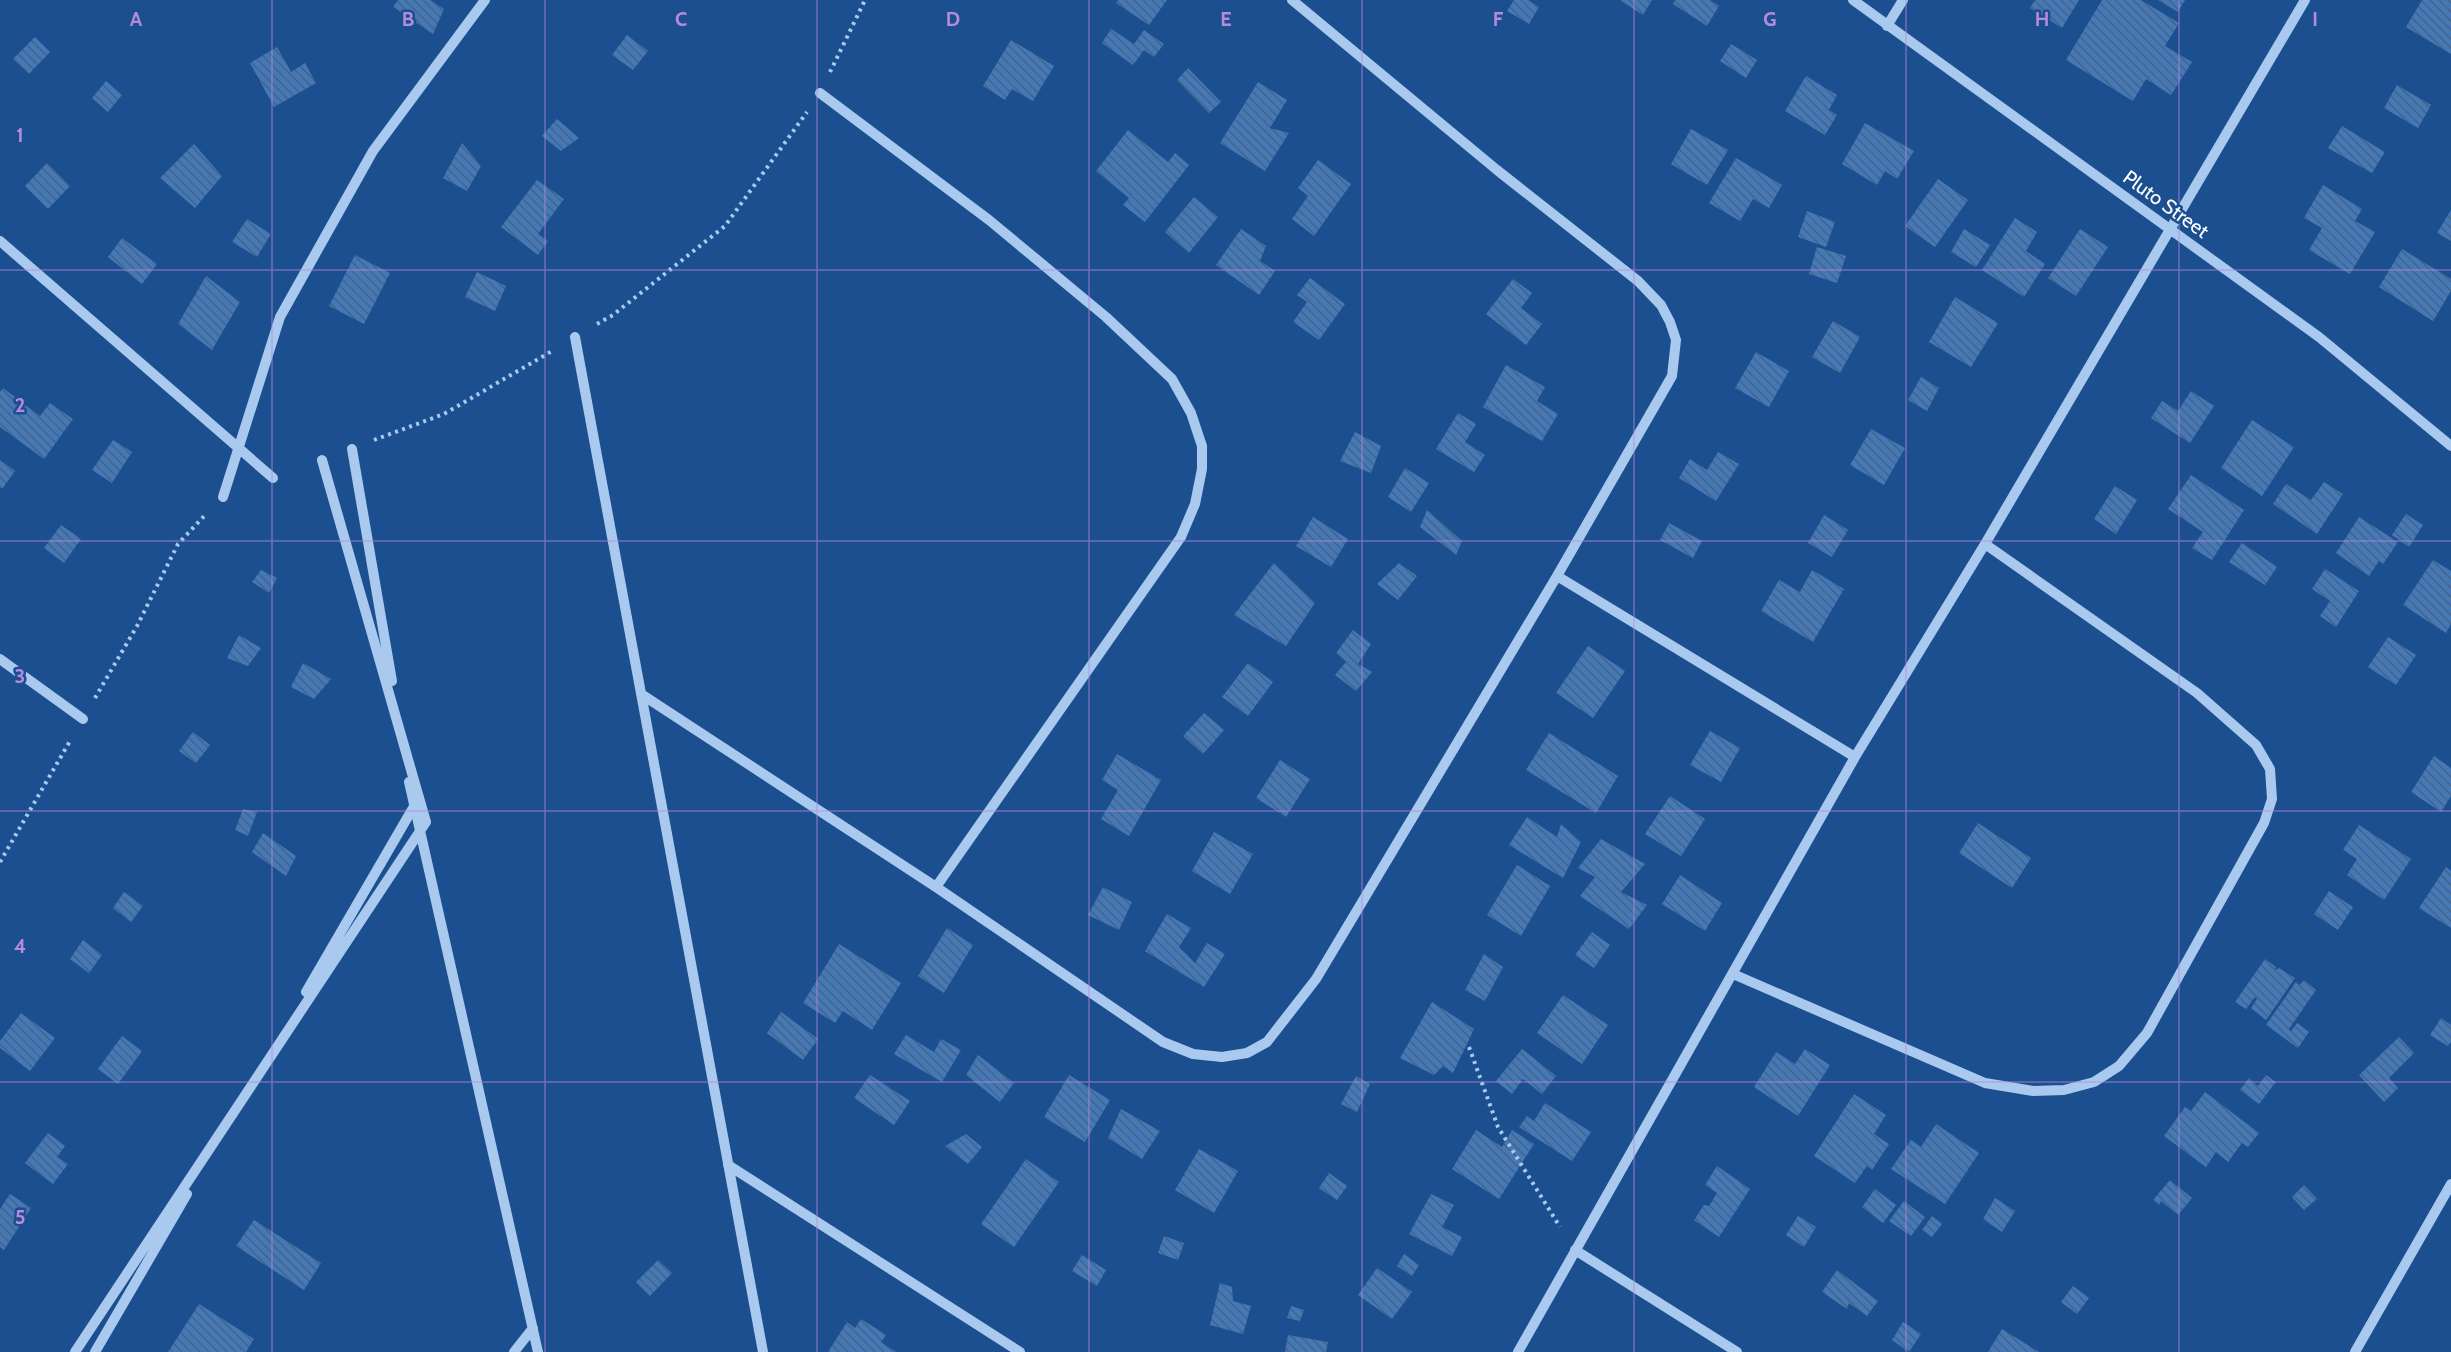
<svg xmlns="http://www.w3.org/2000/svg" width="2451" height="1352" viewBox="0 0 2451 1352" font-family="Cabin,sans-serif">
<defs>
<pattern id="building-back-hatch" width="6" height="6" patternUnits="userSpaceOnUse" patternTransform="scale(1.5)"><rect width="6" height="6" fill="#4478b7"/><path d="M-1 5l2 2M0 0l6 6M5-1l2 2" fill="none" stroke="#486282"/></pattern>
</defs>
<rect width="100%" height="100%" fill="#1b4f8f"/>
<path fill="url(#building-back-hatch)" d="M398 0H430L444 9 433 34 393 7Z
M1118 0H1167L1149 25 1116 3Z
M1514 0H1528L1539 7 1529 24 1507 11Z
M1620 0H1652L1643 15Z
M1675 0H1710L1719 6 1707 26 1673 4Z
M2035 0H2079L2062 28 2030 8Z
M2102 0H2141L2179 23 2165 46 2192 62 2171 95 2146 79 2133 101 2066 60Z
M2158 0H2185L2178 12Z
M2422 0H2451V54L2406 27Z
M1111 29 1134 44 1144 30 1164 44 1154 57 1144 50 1133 65 1102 43Z
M627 35 648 51 633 70 612 55Z
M35 37 50 52 29 74 13 59Z
M1011 40 1054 66 1033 101 1012 89 1005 100 983 86Z
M1731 44 1757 60 1746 78 1720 61Z
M277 47 291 72 305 63 316 83 274 107 250 63Z
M1188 68 1221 102 1209 113 1177 80Z
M1806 76 1837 95 1829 110 1837 115 1825 135 1785 111Z
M106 81 122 95 108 112 92 98Z
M1258 82 1287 100 1270 128 1289 133 1265 171 1220 143Z
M2397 85 2431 105 2418 128 2384 108Z
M557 119 579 138 561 151 542 136Z
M1865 123 1914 151 1897 179 1885 171 1877 185 1842 164Z
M2342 126 2385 152 2372 173 2328 148Z
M1691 129 1728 150 1707 185 1671 164Z
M1128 130 1168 162 1175 153 1189 165 1145 222 1123 205 1129 198 1096 171Z
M462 143 481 166 467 191 443 178Z
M194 144 222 176 195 208 160 178Z
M1736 158 1782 185 1769 208 1753 199 1740 221 1709 203Z
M1318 160 1351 184 1314 236 1292 219 1308 196 1298 188Z
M47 163 70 186 48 209 25 186Z
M1938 179 1968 200 1935 247 1905 226Z
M537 180 564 199 538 234 548 241 538 255 501 227Z
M2323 185 2362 209 2355 221 2375 232 2350 274 2309 250 2322 228 2304 218Z
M1194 197 1218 217 1189 253 1165 232Z
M2451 210V241L2437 233Z
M1807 211 1835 222 1826 247 1798 237Z
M2015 218 2037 232 2026 251 2045 264 2024 297 1982 270Z
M247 219 271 234 257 257 232 242Z
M1241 229 1266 246 1260 261 1275 271 1259 295 1216 265Z
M1964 229 1990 245 1976 267 1951 252Z
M2080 229 2108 247 2076 296 2048 278Z
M122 238 157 264 142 284 108 257Z
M1817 247 1846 256 1837 283 1809 274Z
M2402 249 2451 279V291L2433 321 2379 287Z
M355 255 390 273 364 324 329 306Z
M477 272 506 286 495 311 465 297Z
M206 276 240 302 212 350 178 324Z
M1310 278 1345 304 1319 340 1293 322 1307 302 1297 295Z
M1513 279 1532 293 1521 308 1542 324 1526 345 1486 314Z
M1955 297 1998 323 1971 367 1929 342Z
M1833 321 1860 337 1840 373 1812 357Z
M1756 352 1789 371 1769 407 1735 388Z
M1506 365 1545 387 1537 401 1558 414 1542 441 1483 407Z
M1921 377 1939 388 1927 411 1908 400Z
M3 388 40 416 50 403 73 419 44 459 0 427V392Z
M2191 391 2214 406 2190 443 2151 418 2162 401 2178 411Z
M1458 413 1476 424 1465 442 1485 455 1474 472 1436 449Z
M2252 420 2294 447 2262 496 2221 468Z
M1871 429 1905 448 1884 485 1850 465Z
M1355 432 1381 446 1371 473 1340 461Z
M113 440 132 452 112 483 92 470Z
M1718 452 1739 464 1716 501 1679 478 1690 459 1707 470Z
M0 460 15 471 2 489 0 487Z
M1405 468 1429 483 1411 512 1388 497Z
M2191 475 2244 510 2212 560 2192 548 2203 532 2168 509Z
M2324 482 2343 494 2317 534 2273 504 2286 484 2311 500Z
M2115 486 2137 500 2116 534 2094 519Z
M1427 510 1462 541 1456 555 1420 527Z
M2406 514 2423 525 2409 547 2392 535Z
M1824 515 1848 530 1832 557 1808 543Z
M1313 517 1348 539 1331 567 1296 546Z
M2359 517 2398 542 2383 564 2379 561 2369 576 2336 553Z
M1669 523 1702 541 1693 558 1660 540Z
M61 525 81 539 64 563 44 548Z
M2242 543 2277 567 2265 585 2229 562Z
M2433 560 2451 571V624L2446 633 2403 605Z
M1274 563 1315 603 1286 646 1234 615Z
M1399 563 1417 576 1398 600 1377 584Z
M2325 569 2359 591 2336 627 2320 616 2330 601 2312 589Z
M261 570 277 578 269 593 252 582Z
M1812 570 1844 589 1813 642 1761 611 1779 580 1800 592Z
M1353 630 1371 644 1358 664 1372 672 1356 691 1335 675 1346 662 1336 653Z
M239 635 261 648 248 666 227 658Z
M2388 637 2416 655 2396 685 2368 667Z
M1588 646 1625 671 1593 718 1556 693Z
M303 663 331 679 314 699 291 687Z
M1248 663 1273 682 1248 716 1222 697Z
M1204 713 1224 730 1203 754 1183 736Z
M1710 731 1740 748 1721 782 1690 765Z
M193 732 210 745 196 763 179 751Z
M1549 733 1618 776 1596 813 1526 770Z
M1117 754 1161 780 1129 836 1101 819 1118 790 1102 780Z
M2434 756 2451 768V796L2441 812 2411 792Z
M1280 760 1310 779 1286 817 1256 798Z
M1670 796 1705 819 1681 856 1645 834Z
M243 809 257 812 248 836 235 830Z
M1527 817 1557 837 1561 824 1581 842 1563 878 1509 845Z
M1978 823 2031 858 2012 888 1959 853Z
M2359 825 2411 859 2384 900 2347 875 2357 859 2343 850Z
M1214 832 1253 854 1230 894 1192 871Z
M263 833 296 856 286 876 252 852Z
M1601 839 1645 864 1621 892 1647 905 1629 929 1580 896 1595 877 1578 868Z
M1517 865 1550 886 1521 936 1487 915Z
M2446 867 2451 871V928L2419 908Z
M1680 875 1722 903 1705 931 1662 904Z
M1103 887 1132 902 1119 930 1088 915Z
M2329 891 2353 907 2338 930 2314 914Z
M124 892 143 906 131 922 113 908Z
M1167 914 1191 928 1179 947 1195 963 1207 943 1225 954 1204 987 1145 951Z
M947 928 973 945 944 993 918 976Z
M1592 932 1610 945 1594 968 1575 955Z
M83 940 102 955 89 973 70 959Z
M839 944 901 983 872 1030 843 1011 835 1023 803 1003Z
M1484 954 1503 967 1485 1001 1465 990Z
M2265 959 2276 967 2275 970 2279 968 2295 978 2266 1020 2251 1008 2257 999 2255 997 2246 1009 2235 1002Z
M2304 980 2316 990 2289 1029 2291 1031 2297 1023 2309 1032 2298 1048 2266 1025 2296 982 2300 985Z
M1563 995 1608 1025 1582 1064 1537 1033Z
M1432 1002 1474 1029 1453 1073 1443 1066 1434 1075 1400 1058Z
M781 1012 818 1039 803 1060 767 1033Z
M21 1013 55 1038 30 1071 0 1048V1041Z
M2441 1018 2451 1025V1042L2448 1046 2430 1035Z
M906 1035 934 1052 941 1039 961 1050 942 1082 894 1054Z
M122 1036 142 1051 118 1084 98 1069Z
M2399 1037 2414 1053 2389 1078 2398 1088 2384 1102 2359 1075Z
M1522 1049 1556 1076 1542 1094 1523 1079 1512 1094 1496 1081Z
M1805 1049 1830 1065 1798 1116 1754 1087 1776 1052 1795 1064Z
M978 1055 1014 1083 1000 1102 966 1075Z
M870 1075 910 1101 894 1125 854 1098Z
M1069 1075 1110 1100 1085 1142 1044 1117Z
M2266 1075 2276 1082 2259 1104 2240 1090 2249 1078 2258 1086Z
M1356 1076 1370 1084 1357 1112 1341 1104Z
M2205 1092 2259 1133 2248 1147 2242 1143 2228 1162 2216 1152 2206 1167 2164 1136 2185 1107 2191 1111Z
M1854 1094 1886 1115 1874 1134 1889 1144 1872 1170 1867 1166 1855 1183 1814 1156Z
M1545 1103 1591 1132 1572 1161 1519 1127 1527 1116 1534 1121Z
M1121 1109 1160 1131 1142 1159 1108 1138Z
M1936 1124 1979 1153 1945 1204 1891 1169 1911 1140 1921 1147Z
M1476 1130 1502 1147 1512 1130 1534 1144 1499 1199 1452 1169Z
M48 1133 65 1146 57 1157 68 1164 53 1184 25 1163Z
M966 1134 982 1147 968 1164 945 1146Z
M1199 1149 1238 1171 1214 1213 1175 1190Z
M1026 1159 1059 1182 1014 1247 981 1224Z
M1717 1166 1750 1189 1719 1237 1694 1220 1704 1205 1709 1206 1717 1193 1705 1185Z
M1329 1173 1347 1186 1337 1200 1319 1188Z
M2170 1180 2192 1198 2178 1215 2161 1201 2159 1205 2153 1200Z
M2304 1185 2317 1199 2304 1210 2292 1197Z
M1875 1189 1896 1205 1883 1223 1862 1207Z
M10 1194 31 1208 4 1250 0 1247V1209Z
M1431 1194 1454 1205 1442 1227 1462 1237 1452 1256 1409 1234Z
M1995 1198 2015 1211 2002 1232 1983 1219Z
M1904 1201 1925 1217 1911 1236 1889 1221Z
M1798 1216 1816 1227 1804 1247 1786 1235Z
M1932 1216 1942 1224 1932 1237 1922 1230Z
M254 1220 321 1263 304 1290 236 1246Z
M1164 1236 1184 1243 1178 1260 1158 1253Z
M1404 1254 1419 1265 1412 1276 1397 1266Z
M1082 1255 1106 1270 1097 1286 1072 1271Z
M658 1260 672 1273 650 1296 636 1282Z
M1377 1268 1412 1292 1392 1319 1358 1295Z
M1837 1270 1878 1301 1867 1316 1849 1303 1847 1309 1822 1292Z
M1220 1283 1232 1287 1233 1301 1251 1306 1243 1334 1210 1325Z
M2073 1286 2089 1298 2077 1314 2061 1302Z
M199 1304 254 1339 246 1352H168Z
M1291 1306 1304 1310 1300 1321 1287 1318Z
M861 1319 886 1335 881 1342 896 1352H828L847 1322 855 1328Z
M1903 1322 1921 1334 1909 1352 1892 1340Z
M2002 1329 2039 1352H1988Z
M1288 1335 1328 1342 1326 1352H1285Z"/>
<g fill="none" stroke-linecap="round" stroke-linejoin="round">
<path stroke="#a9c9ee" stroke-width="4" stroke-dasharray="3 4.5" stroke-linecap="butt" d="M830 72 865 0
M597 324 613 315 725 226 807 112
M374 440 444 414 552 351
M95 698 137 626 178 544 207 513
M0 862 70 741
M1469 1047 1498 1127 1560 1227"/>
<path stroke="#a9c9ee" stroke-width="10" d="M1853 0 2319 337 2451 446
M1887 26 1903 0
M820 93 989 220 1106 317 1172 379 1191 413 1202 446V469L1195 504 1181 537 936 887
M0 241 273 478
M575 337 763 1352
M352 449 392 681
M223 497 280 317 373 151 485 0
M1557 576 1855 757
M0 659 83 719
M641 694 936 887 1163 1042 1193 1054 1222 1057 1247 1053 1267 1042 1316 979 1557 576 1672 376 1676 340 1670 322 1661 305 1638 281 1497 170 1292 0
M409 782 538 1352
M1733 974 1985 1083 2033 1091 2064 1090 2094 1082 2119 1066 2147 1033 2264 823 2272 799 2270 769 2256 745 2197 693 1985 544
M306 992 413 808
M728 1165 1020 1352
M1575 1250 1737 1352
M75 1352 426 822 322 460
M95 1352 187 1194
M514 1352 533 1328
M1518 1352 1855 757 1985 544 2305 0
M2355 1352 2451 1184"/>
</g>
<path fill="none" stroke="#b68bdc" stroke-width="1.5" stroke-opacity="0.55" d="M272 0V1352M545 0V1352M817 0V1352M1089 0V1352M1362 0V1352M1634 0V1352M1906 0V1352M2179 0V1352M0 270H2451M0 541H2451M0 811H2451M0 1082H2451"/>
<g text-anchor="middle" stroke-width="5" stroke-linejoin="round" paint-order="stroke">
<g font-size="20" fill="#fff" stroke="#1b4f8f">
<text transform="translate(2166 204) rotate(36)" y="7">Pluto Street</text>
</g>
</g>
<g font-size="20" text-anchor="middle" font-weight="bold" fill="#b68bdc" stroke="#1b4f8f" stroke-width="5" stroke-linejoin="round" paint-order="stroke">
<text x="136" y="26">A</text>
<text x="408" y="26">B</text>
<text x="681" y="26">C</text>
<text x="953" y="26">D</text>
<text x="1226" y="26">E</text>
<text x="1498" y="26">F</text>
<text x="1770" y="26">G</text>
<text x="2042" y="26">H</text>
<text x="2315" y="26">I</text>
<text x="20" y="142">1</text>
<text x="20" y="412">2</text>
<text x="20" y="683">3</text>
<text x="20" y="953">4</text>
<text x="20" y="1224">5</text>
</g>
</svg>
